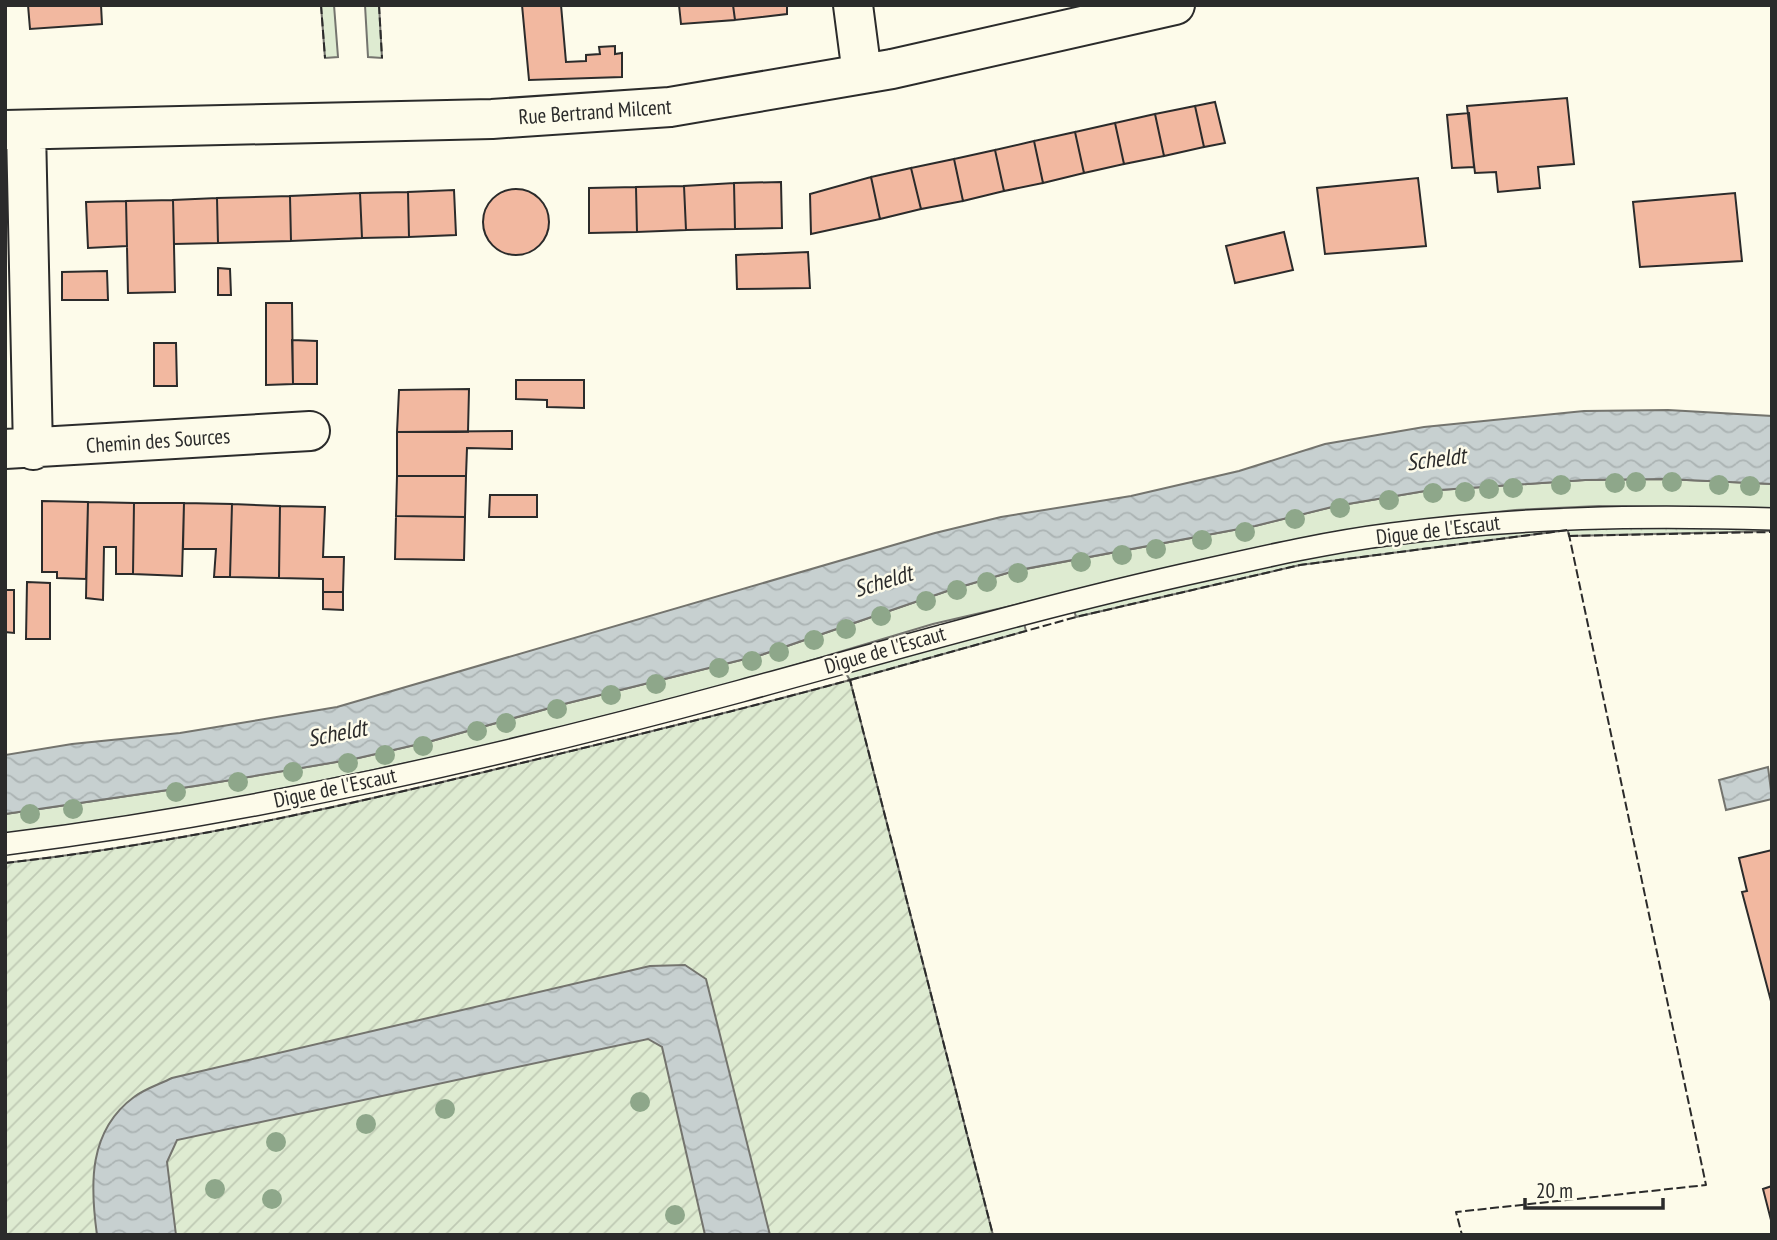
<svg xmlns="http://www.w3.org/2000/svg" width="1777" height="1240" viewBox="0 0 1777 1240" font-family="'PT Sans Narrow',sans-serif">
<defs>
<pattern id="forest-crowns" width="20" height="18" patternUnits="userSpaceOnUse" patternTransform="scale(1.75)"><rect width="20" height="18" fill="#deebd1"/><path d="M2 6a3 3 0 1 1 6 0M12 15a3 3 0 1 1 6 0" fill="none" stroke="#bfcab4"/></pattern>
<pattern id="garden-furrows" width="10" height="10" patternUnits="userSpaceOnUse" patternTransform="scale(1.75)"><rect width="10" height="10" fill="#deebd1"/><path d="M-1 1l2-2M0 10L10 0M9 11l2-2" fill="none" stroke="#bfcab4"/></pattern>
<pattern id="water-waves" width="16" height="10" patternUnits="userSpaceOnUse" patternTransform="scale(1.75)"><rect width="16" height="10" fill="#c7d0d0"/><path d="M0 5q4-4 8 0t8 0" fill="none" stroke="#abb3b3"/></pattern>
</defs>
<rect width="100%" height="100%" fill="#fdfbea"/>
<path fill="#deebd1" stroke="#74746e" stroke-width="2" d="M321 5H334L338 57 325 58Z
M365 5H379L382 58 368 57Z
M1665 479 1772 484V508L1599 506 1515 510 1444 518 1246 551 933 624 742 681 480 748 204 805 5 836V814L195 786 354 759 428 742 564 704 761 655 950 590 1014 571 1255 526 1336 506 1425 491 1585 480Z
M1516 530H1568L1300 565 1076 617 1074 610 1322 554Z
M1024 623 1026 631 850 680 845 672Z"/>
<path fill="url(#forest-crowns)" stroke="#74746e" stroke-width="2" d="M1567 527 1772 528V531L1569 536Z"/>
<path fill="url(#garden-furrows)" stroke="#74746e" stroke-width="2" d="M850 680 993 1235H5V863C175 844 340 807 505 767 621 739 736 711 850 680Z"/>
<path fill="url(#water-waves)" stroke="#74746e" stroke-width="2" d="M1668 410 1772 416V484L1665 479 1585 480 1425 491 1336 506 1255 526 1014 571 950 590 761 655 564 704 428 742 354 759 195 786 5 814V755L72 744 180 733 337 707 935 533 1001 517 1131 496 1239 471 1325 444 1424 427 1584 411Z
M1768 767 1772 799 1726 810 1719 780Z
M685 965 706 979 770 1235H705L662 1047 648 1039 177 1140 167 1162 176 1235H97C90 1185 88 1131 134 1097 144 1089 160 1084 172 1078L650 966Z"/>
<path fill="#f2b8a0" stroke="#2b2b2b" stroke-width="2" d="M28 5H101L102 24 30 29Z
M522 5H561L566 62 586 61V55L600 54 599 47 615 46V54L622 53V77L529 80Z
M679 5H733L735 20 681 24Z
M733 5H787V14L735 20Z
M1567 98 1574 164 1538 167 1540 188 1498 192 1496 172 1475 173 1467 106Z
M1215 102 1225 143 1204 147 1195 106Z
M1195 106 1204 147 1164 156 1155 114Z
M1469 113 1474 167 1452 168 1447 115Z
M1155 114 1164 156 1124 164 1115 123Z
M1115 123 1124 164 1084 173 1075 132Z
M1075 132 1084 173 1043 183 1034 141Z
M1034 141 1043 183 1004 191 995 150Z
M995 150 1004 191 963 201 954 159Z
M954 159 963 201 921 209 911 168Z
M911 168 921 209 880 219 871 177Z
M871 177 880 219 811 234 810 194Z
M1418 178 1426 246 1325 254 1317 188Z
M781 182 782 228 735 229 734 183Z
M734 183 735 229 686 230 684 186Z
M684 186 686 230 637 232 636 187Z
M636 187 637 232 589 233V188Z
M483 222a33 33 0 1 1 66 0a33 33 0 1 1-66 0Z
M454 190 456 235 409 237 408 192Z
M408 192 409 237 362 238 360 193Z
M360 193 362 238 291 241 290 196Z
M1735 193 1742 261 1640 267 1633 202Z
M290 196 291 241 218 243 217 198Z
M217 198 218 243 174 244 173 200Z
M173 200 175 292 128 293 126 201Z
M126 201 127 246 88 248 86 202Z
M1284 232 1293 270 1235 283 1226 246Z
M808 252 810 288 737 289 736 255Z
M218 268 230 269 231 295H218Z
M107 271 108 300H62V272Z
M266 303H292L293 384 266 385Z
M292 340 317 341V384H293Z
M154 343H176L177 386H154Z
M516 380H584V408L547 407V400L516 399Z
M469 389 468 432H397L399 390Z
M512 431V449L467 448 466 476H397V432Z
M397 476H466L465 517 396 516Z
M490 495H537V517H489Z
M42 501 88 502 86 579 57 578V572H42Z
M88 502 134 503 133 574H116V547H104L103 600 86 598Z
M134 503H184L182 576 133 574Z
M184 503 232 504 230 577H214L216 549H183Z
M232 504 280 506 279 578 230 577Z
M280 506 325 507 323 557H344L343 592H323V579L279 578Z
M396 516 465 517 464 560 395 559Z
M27 582 50 583V639H26Z
M5 590H14V633L5 632Z
M323 592H343V610L323 609Z
M1772 850V1005L1742 892 1747 891 1739 858Z
M1772 1186V1224L1763 1189Z"/>
<g fill="none" stroke-linecap="round" stroke-linejoin="round">
<defs>
<path id="lane" d="M5 844C254 813 499 757 741 691 895 649 1049 604 1205 570 1267 556 1329 542 1392 534 1519 517 1644 515 1772 519"/>
<path id="street" d="M853 5 862 74
M5 130 492 119 670 107 892 69 1175 5
M26 130 33 450
M5 449 310 431"/>
</defs>
<use href="#lane" stroke="#2b2b2b" stroke-width="24"/>
<use href="#street" stroke="#2b2b2b" stroke-width="42"/>
<use href="#lane" stroke="#fdfbea" stroke-width="21"/>
<use href="#street" stroke="#fdfbea" stroke-width="38"/>
<path stroke="#2b2b2b" stroke-width="2" stroke-dasharray="9 3.5" stroke-linecap="butt" d="M321 5 325 58
M379 5 382 58
M1569 536 1772 532
M850 680 1076 617 1300 565 1568 530 1706 1185 1456 1212 1462 1235
M5 863C175 844 340 807 505 767 621 739 736 711 850 680L993 1235"/>
</g>
<g fill="#8ea78a">
<circle cx="1636" cy="482" r="10"/>
<circle cx="1672" cy="482" r="10"/>
<circle cx="1615" cy="483" r="10"/>
<circle cx="1561" cy="485" r="10"/>
<circle cx="1719" cy="485" r="10"/>
<circle cx="1750" cy="486" r="10"/>
<circle cx="1513" cy="488" r="10"/>
<circle cx="1489" cy="489" r="10"/>
<circle cx="1465" cy="492" r="10"/>
<circle cx="1433" cy="493" r="10"/>
<circle cx="1389" cy="500" r="10"/>
<circle cx="1340" cy="508" r="10"/>
<circle cx="1295" cy="519" r="10"/>
<circle cx="1245" cy="532" r="10"/>
<circle cx="1202" cy="540" r="10"/>
<circle cx="1156" cy="549" r="10"/>
<circle cx="1122" cy="555" r="10"/>
<circle cx="1081" cy="562" r="10"/>
<circle cx="1018" cy="573" r="10"/>
<circle cx="987" cy="582" r="10"/>
<circle cx="957" cy="590" r="10"/>
<circle cx="926" cy="601" r="10"/>
<circle cx="881" cy="616" r="10"/>
<circle cx="846" cy="629" r="10"/>
<circle cx="814" cy="640" r="10"/>
<circle cx="779" cy="652" r="10"/>
<circle cx="752" cy="661" r="10"/>
<circle cx="719" cy="668" r="10"/>
<circle cx="656" cy="684" r="10"/>
<circle cx="611" cy="695" r="10"/>
<circle cx="557" cy="709" r="10"/>
<circle cx="506" cy="723" r="10"/>
<circle cx="477" cy="731" r="10"/>
<circle cx="423" cy="746" r="10"/>
<circle cx="385" cy="755" r="10"/>
<circle cx="348" cy="763" r="10"/>
<circle cx="293" cy="772" r="10"/>
<circle cx="238" cy="782" r="10"/>
<circle cx="176" cy="792" r="10"/>
<circle cx="73" cy="809" r="10"/>
<circle cx="30" cy="814" r="10"/>
<circle cx="640" cy="1102" r="10"/>
<circle cx="445" cy="1109" r="10"/>
<circle cx="366" cy="1124" r="10"/>
<circle cx="276" cy="1142" r="10"/>
<circle cx="215" cy="1189" r="10"/>
<circle cx="272" cy="1199" r="10"/>
<circle cx="675" cy="1215" r="10"/>
</g>
<g text-anchor="middle" stroke-width="5" stroke-linejoin="round" paint-order="stroke">
<g font-size="21" fill="#2b2b2b" stroke="#fdfbea">
<text transform="translate(595 112) rotate(-4)" y="7">Rue Bertrand Milcent</text>
<text transform="translate(158 441) rotate(-4)" y="7">Chemin des Sources</text>
<text transform="translate(1438 530) rotate(-7)" y="7">Digue de l'Escaut</text>
<text transform="translate(885 650) rotate(-16)" y="7">Digue de l'Escaut</text>
<text transform="translate(335 788) rotate(-12)" y="7">Digue de l'Escaut</text>
</g>
<g font-size="23" font-style="italic" fill="#2b2b2b" stroke="#fdfbea">
<text transform="translate(1436 459) rotate(-7)" y="8">Scheldt</text>
<text transform="translate(883 581) rotate(-17)" y="8">Scheldt</text>
<text transform="translate(337 733) rotate(-11)" y="8">Scheldt</text>
</g>
</g>
<rect width="1777" height="1240" fill="none" stroke="#2b2b2b" stroke-width="14"/>
<path d="M1525 1198v10h138v-10" fill="none" stroke="#2b2b2b" stroke-width="3.5"/>
<text x="1536" y="1198" font-size="21" fill="#2b2b2b" stroke="#fdfbea" stroke-width="5" paint-order="stroke">20 m</text>
</svg>
